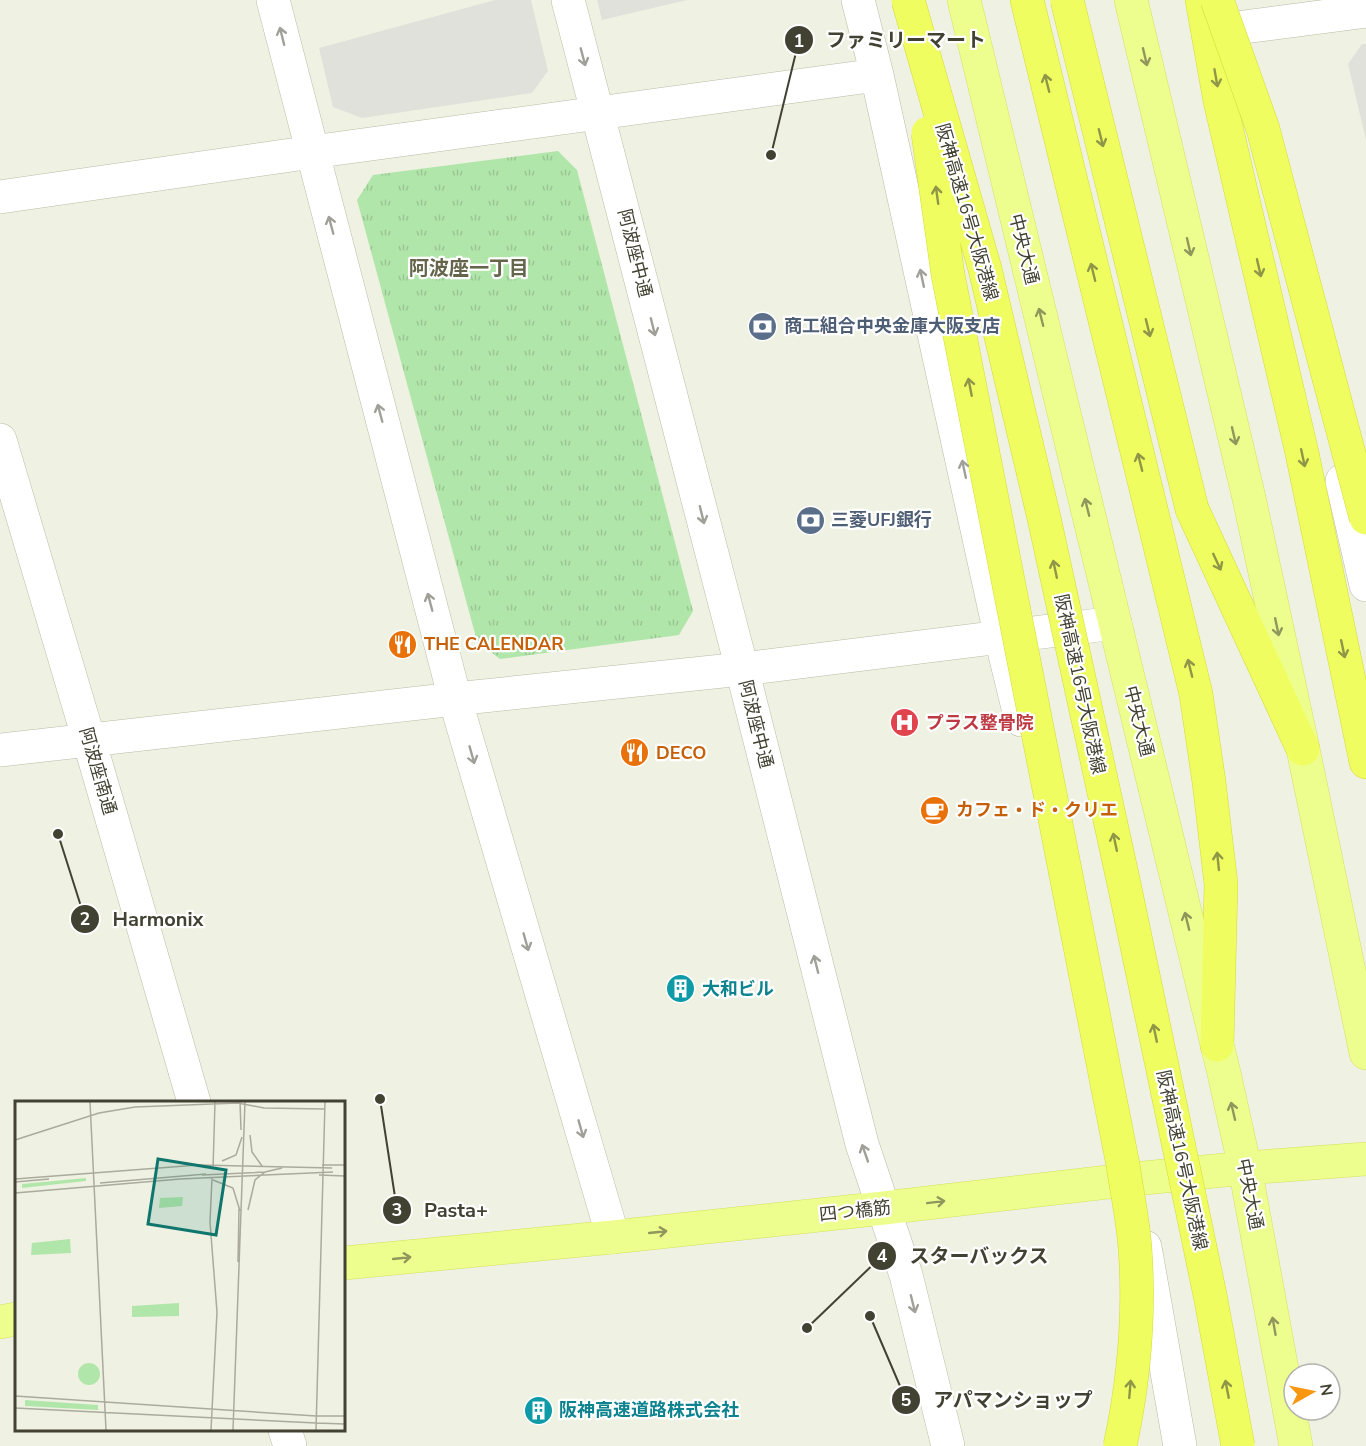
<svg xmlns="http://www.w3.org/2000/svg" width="1366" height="1446" viewBox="0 0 1366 1446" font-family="'Nunito Sans','Noto Sans JP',sans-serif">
<defs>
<pattern id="park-tufts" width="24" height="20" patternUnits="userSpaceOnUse" patternTransform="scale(1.5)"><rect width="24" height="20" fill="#b1e6aa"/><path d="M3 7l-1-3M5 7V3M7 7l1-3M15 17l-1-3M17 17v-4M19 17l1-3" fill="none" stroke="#99c693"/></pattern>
</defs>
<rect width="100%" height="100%" fill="#eff1e2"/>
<path fill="url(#park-tufts)" d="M558 151 577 170 693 611 679 635 500 659 477 641 357 200 373 175Z"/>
<path fill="#e1e1db" d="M495 0H531L548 71 532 93 362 118 333 107 319 48Z
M597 0H687L602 20Z
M1362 44H1366V140L1348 64Z"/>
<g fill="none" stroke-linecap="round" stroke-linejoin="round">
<defs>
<path id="minor" d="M273 0 455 699 613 1237
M568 0 742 669 862 1144 906 1275 948 1446
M858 0 877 75 1001 638 1021 720
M1236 28 1366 11
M0 197 312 152 877 75
M1342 481 1366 585"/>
<path id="tertiary" d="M0 440 89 740 194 1102
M0 750 455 699 742 669 1115 623
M1145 1247 1180 1446
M285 1430 290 1446"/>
<path id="primary" d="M964 0 1224 1073 1245 1168 1296 1446
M1131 0 1249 498 1303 749 1366 1053
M344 1263 613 1237 884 1208 1134 1179 1245 1168 1366 1159
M0 1322 16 1319"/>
<path id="motorway" d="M1027 0 1196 694 1209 782 1221 884 1217 1045
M1202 0 1220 101 1302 453 1366 762
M1192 509 1303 749"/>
</defs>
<use href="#minor" stroke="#babca5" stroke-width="34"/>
<use href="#tertiary" stroke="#babca5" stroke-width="34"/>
<use href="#primary" stroke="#d2e25e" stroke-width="34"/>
<use href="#motorway" stroke="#d2dc31" stroke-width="34"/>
<use href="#minor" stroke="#fff" stroke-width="33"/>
<use href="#tertiary" stroke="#fff" stroke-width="33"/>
<use href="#primary" stroke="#eefe8e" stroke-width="33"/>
<use href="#motorway" stroke="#effd60" stroke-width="33"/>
<defs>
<path id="motorway-bridge" d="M908 0 985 269 1044 518 1124 884 1210 1295 1238 1446
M1067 0 1192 509
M1217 0 1263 129 1366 518
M928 133 948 275 1123 1165C1127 1193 1133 1220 1135 1248 1140 1315 1134 1381 1120 1446"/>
</defs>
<use href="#motorway-bridge" stroke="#d2dc31" stroke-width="34" stroke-linecap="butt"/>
<use href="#motorway-bridge" stroke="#effd60" stroke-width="33"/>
</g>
<defs><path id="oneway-shaft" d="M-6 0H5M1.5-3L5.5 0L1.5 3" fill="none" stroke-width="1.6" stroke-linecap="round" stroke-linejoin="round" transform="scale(1.5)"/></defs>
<g stroke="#a0a099">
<use href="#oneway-shaft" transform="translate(282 36) rotate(-104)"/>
<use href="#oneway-shaft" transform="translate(583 57) rotate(75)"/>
<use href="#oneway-shaft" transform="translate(331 225) rotate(-105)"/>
<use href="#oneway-shaft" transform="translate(922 278) rotate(-102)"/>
<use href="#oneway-shaft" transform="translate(653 327) rotate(76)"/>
<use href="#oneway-shaft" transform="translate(380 413) rotate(-105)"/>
<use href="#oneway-shaft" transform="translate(964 469) rotate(-102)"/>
<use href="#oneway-shaft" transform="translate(702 515) rotate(76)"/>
<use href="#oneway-shaft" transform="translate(430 602) rotate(-105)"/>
<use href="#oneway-shaft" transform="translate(472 755) rotate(74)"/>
<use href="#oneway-shaft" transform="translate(526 942) rotate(74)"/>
<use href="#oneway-shaft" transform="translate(816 964) rotate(-104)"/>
<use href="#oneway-shaft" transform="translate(581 1129) rotate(74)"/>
<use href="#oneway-shaft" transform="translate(865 1153) rotate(-109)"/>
<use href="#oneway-shaft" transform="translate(913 1304) rotate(76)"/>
</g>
<g stroke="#8f975c">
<use href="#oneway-shaft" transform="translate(1145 57) rotate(77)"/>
<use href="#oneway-shaft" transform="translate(1189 247) rotate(77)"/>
<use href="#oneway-shaft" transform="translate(1041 317) rotate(-104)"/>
<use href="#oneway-shaft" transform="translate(1234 436) rotate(77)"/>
<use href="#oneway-shaft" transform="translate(1087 507) rotate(-104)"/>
<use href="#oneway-shaft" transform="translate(1277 627) rotate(78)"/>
<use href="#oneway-shaft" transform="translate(1187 921) rotate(-104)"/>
<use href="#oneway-shaft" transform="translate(1233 1111) rotate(-103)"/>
<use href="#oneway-shaft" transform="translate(936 1202) rotate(-7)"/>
<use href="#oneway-shaft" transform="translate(658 1232) rotate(-6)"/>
<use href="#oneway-shaft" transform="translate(402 1258) rotate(-6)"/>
<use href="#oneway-shaft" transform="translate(1274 1326) rotate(-100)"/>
</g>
<g stroke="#909647">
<use href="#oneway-shaft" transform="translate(1216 78) rotate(80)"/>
<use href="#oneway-shaft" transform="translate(1047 83) rotate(-104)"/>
<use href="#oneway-shaft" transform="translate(1101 138) rotate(76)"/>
<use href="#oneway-shaft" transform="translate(937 195) rotate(-98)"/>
<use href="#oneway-shaft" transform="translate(1259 268) rotate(77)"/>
<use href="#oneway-shaft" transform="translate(1093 272) rotate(-104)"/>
<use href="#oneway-shaft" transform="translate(1148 328) rotate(76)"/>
<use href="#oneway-shaft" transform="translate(970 387) rotate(-101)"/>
<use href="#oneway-shaft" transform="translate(1303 458) rotate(78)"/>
<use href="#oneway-shaft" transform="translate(1140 462) rotate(-104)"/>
<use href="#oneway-shaft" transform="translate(1217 562) rotate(65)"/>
<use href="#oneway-shaft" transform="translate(1055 569) rotate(-102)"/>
<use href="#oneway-shaft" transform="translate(1343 649) rotate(78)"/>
<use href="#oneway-shaft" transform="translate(1190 668) rotate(-104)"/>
<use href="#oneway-shaft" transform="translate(1115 842) rotate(-102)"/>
<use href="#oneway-shaft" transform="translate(1218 861) rotate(-96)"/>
<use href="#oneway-shaft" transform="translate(1155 1033) rotate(-102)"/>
<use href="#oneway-shaft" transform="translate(1130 1389) rotate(-85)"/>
<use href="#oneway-shaft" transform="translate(1227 1389) rotate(-101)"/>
</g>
<defs>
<symbol id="bank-disc" viewBox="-11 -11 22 22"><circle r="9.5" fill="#5c6f8a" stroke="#fff"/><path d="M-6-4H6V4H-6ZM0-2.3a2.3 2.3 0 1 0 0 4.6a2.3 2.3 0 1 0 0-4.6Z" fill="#fff"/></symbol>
<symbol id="restaurant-disc" viewBox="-11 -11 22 22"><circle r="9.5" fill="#e8710a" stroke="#fff"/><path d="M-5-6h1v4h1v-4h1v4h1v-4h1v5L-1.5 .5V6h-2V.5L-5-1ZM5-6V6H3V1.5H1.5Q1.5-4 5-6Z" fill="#fff"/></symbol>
<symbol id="hospital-disc" viewBox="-11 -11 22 22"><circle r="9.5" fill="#e0444e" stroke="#fff"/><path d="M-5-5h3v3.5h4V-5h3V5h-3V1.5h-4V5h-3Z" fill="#fff"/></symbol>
<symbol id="cafe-disc" viewBox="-11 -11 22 22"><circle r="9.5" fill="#e8710a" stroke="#fff"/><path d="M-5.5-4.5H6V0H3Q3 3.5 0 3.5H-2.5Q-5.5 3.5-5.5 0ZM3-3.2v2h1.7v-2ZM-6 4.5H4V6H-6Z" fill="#fff"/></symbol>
<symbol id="building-disc" viewBox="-11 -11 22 22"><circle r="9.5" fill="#0f9aa8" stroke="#fff"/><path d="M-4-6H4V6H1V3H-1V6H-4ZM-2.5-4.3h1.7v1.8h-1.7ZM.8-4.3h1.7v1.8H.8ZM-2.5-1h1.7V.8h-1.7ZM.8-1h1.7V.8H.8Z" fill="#fff"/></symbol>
</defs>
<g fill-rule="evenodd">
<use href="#bank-disc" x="746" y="310" width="33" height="33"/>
<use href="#bank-disc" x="794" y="504" width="33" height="33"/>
<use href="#restaurant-disc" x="386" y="628" width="33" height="33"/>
<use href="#hospital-disc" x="888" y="706" width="33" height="33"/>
<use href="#restaurant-disc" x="618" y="736" width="33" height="33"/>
<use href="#cafe-disc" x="918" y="794" width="33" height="33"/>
<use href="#building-disc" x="664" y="972" width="33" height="33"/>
<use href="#building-disc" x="522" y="1394" width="33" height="33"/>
</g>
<g text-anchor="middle" stroke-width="4.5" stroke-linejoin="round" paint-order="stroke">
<g font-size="18" fill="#424233" stroke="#fff">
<text transform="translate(967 212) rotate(74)" y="6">阪神高速16号大阪港線</text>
<text transform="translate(1024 249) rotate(76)" y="6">中央大通</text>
<text transform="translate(635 253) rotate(76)" y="6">阿波座中通</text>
<text transform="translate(1080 684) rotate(78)" y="6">阪神高速16号大阪港線</text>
<text transform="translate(1139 721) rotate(76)" y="6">中央大通</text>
<text transform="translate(756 724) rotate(76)" y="6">阿波座中通</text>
<text transform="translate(98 771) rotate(74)" y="6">阿波座南通</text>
<text transform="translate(1182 1160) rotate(78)" y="6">阪神高速16号大阪港線</text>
<text transform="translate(1250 1194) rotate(79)" y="6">中央大通</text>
<text transform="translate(855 1211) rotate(-6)" y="6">四つ橋筋</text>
</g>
<g font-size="18" font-weight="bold" fill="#4e5e75" stroke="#fff" text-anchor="start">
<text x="784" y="332">商工組合中央金庫大阪支店</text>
<text x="831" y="526">三菱UFJ銀行</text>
</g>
<g font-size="18" font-weight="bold" fill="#c56008" stroke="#fff" text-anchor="start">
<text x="424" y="650">THE CALENDAR</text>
<text x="656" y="759">DECO</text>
<text x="956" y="816">カフェ・ド・クリエ</text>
</g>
<g font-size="18" font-weight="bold" fill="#be3a42" stroke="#fff" text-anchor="start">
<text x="926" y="729">プラス整骨院</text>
</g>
<g font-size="18" font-weight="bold" fill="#0d838f" stroke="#fff" text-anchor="start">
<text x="702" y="995">大和ビル</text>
<text x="559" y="1416">阪神高速道路株式会社</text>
</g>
<g font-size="20" font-weight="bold" fill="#64654a" stroke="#fff">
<text x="469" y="275">阿波座一丁目</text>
</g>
</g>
<g transform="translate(15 1101)">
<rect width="330" height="330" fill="#eff1e2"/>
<path d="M71 77V80L7 87V83Z" fill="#b1e6aa"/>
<path d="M168 96 167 105 144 107 145 97ZM55 138 56 152 16 154 17 142ZM164 202V215L117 216V205ZM63 273a11 11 0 1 1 22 0a11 11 0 1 1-22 0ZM10 299 83 304V309L10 305Z" fill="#b1e6aa"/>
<path fill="none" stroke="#aaab9c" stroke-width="1.5" d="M75 1 91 329M225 1 226 29M235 34 237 51 247 65M0 39 84 12 120 6 223 2 249 7 309 8M207 60 221 54 227 36M307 64H330M198 68 200 1M187 74 250 71M304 74 330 75M0 78 183 64 317 67M198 79 218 87 225 110M0 81 34 78M85 82 191 73M0 92 165 78 318 71M233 109 240 79 250 71 267 67M223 161 224 108M0 295 301 315M0 307 301 322M301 315H330M301 322 330 323M196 329 202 211 195 121 197 77M218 329 230 1M301 329 310 1"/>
<path fill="#0f766e" fill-opacity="0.15" stroke="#0f766e" stroke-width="3" d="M143 58 211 69 201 134 133 123Z"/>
<rect width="330" height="330" fill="none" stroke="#424233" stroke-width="3"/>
</g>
<path fill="none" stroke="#424233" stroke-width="2" d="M771 155L799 40M58 834L85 919M380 1099L397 1210M807 1328L882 1256M870 1316L906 1400"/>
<g fill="#424233" stroke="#fff" stroke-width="2">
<circle cx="771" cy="155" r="6"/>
<circle cx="58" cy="834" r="6"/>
<circle cx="380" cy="1099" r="6"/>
<circle cx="807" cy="1328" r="6"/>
<circle cx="870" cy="1316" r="6"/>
<circle cx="799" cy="40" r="15"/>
<circle cx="85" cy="919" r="15"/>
<circle cx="397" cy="1210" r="15"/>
<circle cx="882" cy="1256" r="15"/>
<circle cx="906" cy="1400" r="15"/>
</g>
<g font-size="18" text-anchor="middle" font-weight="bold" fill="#fff">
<text x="799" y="47">1</text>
<text x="85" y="925">2</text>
<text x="397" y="1216">3</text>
<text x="882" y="1262">4</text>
<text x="906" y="1406">5</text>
</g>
<g font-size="20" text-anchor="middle" font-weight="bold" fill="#424233" stroke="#fff" stroke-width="4.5" stroke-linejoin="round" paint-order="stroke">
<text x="906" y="47">ファミリーマート</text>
<text x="158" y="926">Harmonix</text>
<text x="456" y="1217">Pasta+</text>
<text x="979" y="1263">スターバックス</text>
<text x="1013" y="1407">アパマンショップ</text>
</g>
<g transform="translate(1312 1392) rotate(81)"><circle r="28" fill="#ffffff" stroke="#b3b3ad" stroke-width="1.5"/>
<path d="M0-4.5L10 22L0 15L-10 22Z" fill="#f99710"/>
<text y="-9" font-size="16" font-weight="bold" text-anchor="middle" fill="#424233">N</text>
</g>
</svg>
